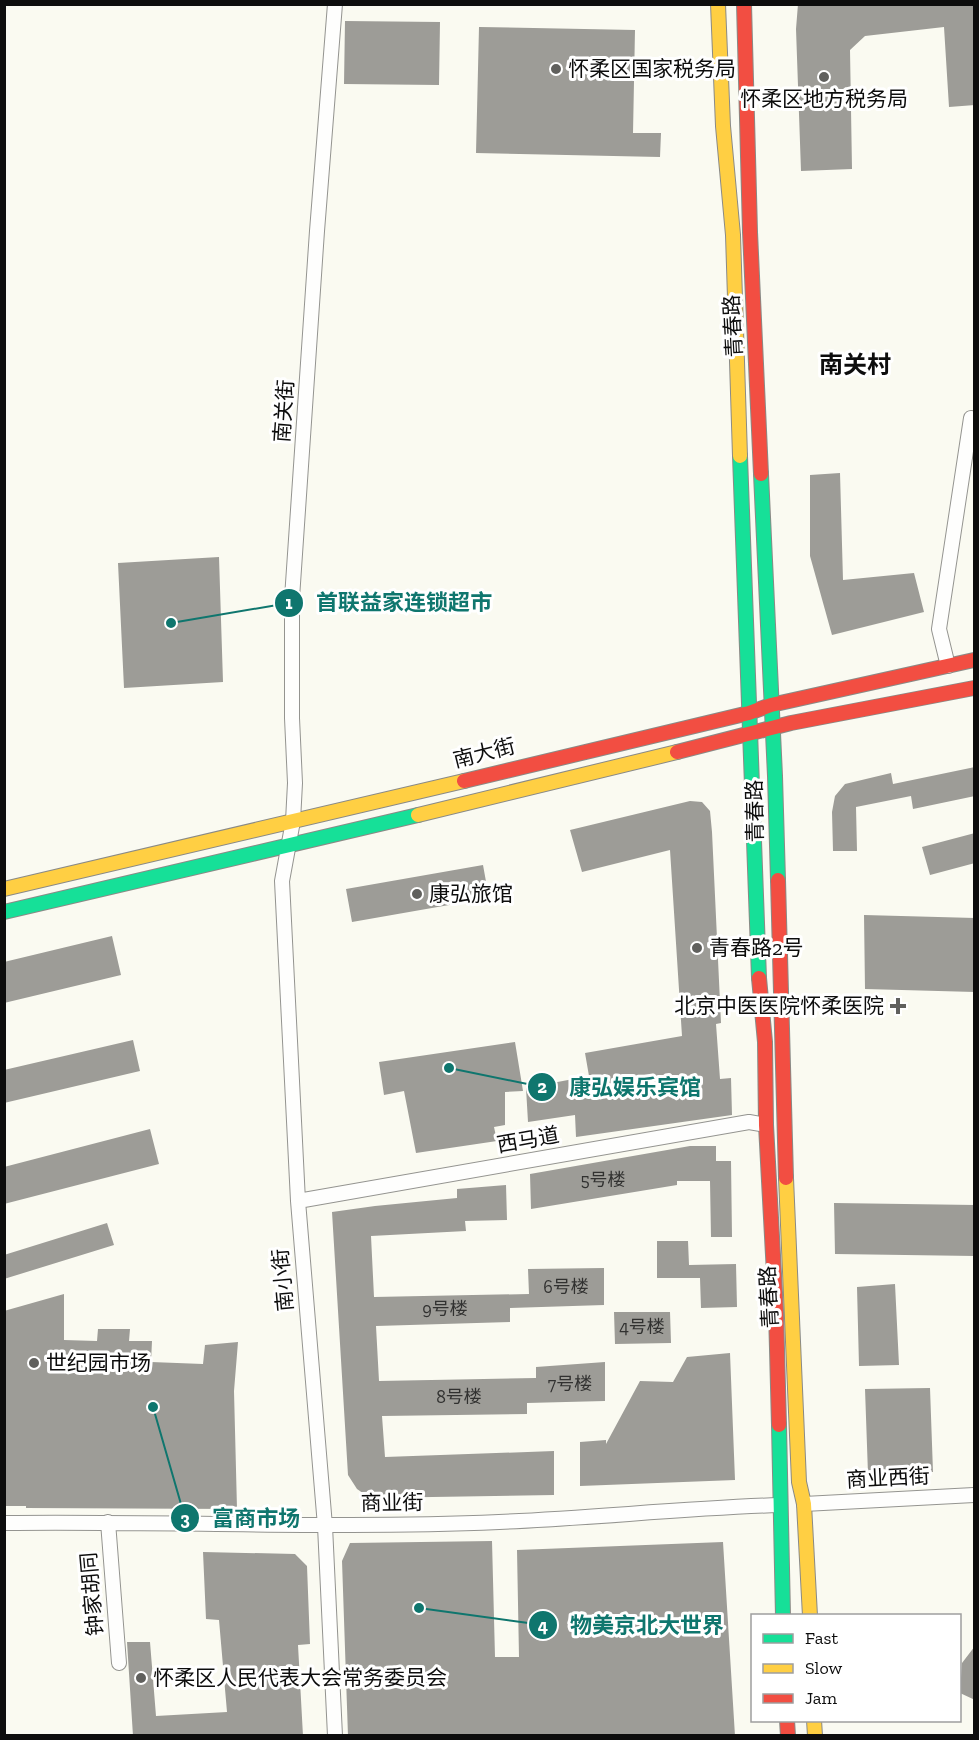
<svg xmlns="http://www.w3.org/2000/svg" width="979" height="1740" viewBox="0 0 979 1740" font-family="'Zilla Slab','Noto Sans SC',serif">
<rect width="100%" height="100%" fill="#fafaf1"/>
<path fill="#9d9c97" d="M798 4H975V105L949 107 944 27 865 36 850 50 852 169 801 171 796 29Z
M345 21 440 22 439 85 344 84Z
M479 27 635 30 633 133H661L660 157 476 153Z
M840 473 843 580 914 573 924 612 832 635 810 556V475Z
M219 557 223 682 124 688 118 563Z
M975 767V796L913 809 911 796 856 807 857 851H833L832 812 835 796 845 784 891 773 893 784Z
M690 801 702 802 710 811 712 832 721 1023 716 1024 720 1079 731 1078 732 1115 576 1137 575 1115 528 1122 526 1088 589 1076 585 1053 682 1036 670 850 582 872 570 830Z
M975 833V863L930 875 922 847Z
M483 865 489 898 352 922 346 889Z
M864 915 975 918V992L865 989Z
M112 936 121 975 4 1003V962Z
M133 1040 140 1071 4 1103V1070Z
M515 1042 523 1091 505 1092V1125L494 1127 497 1141 416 1153 404 1091 384 1095 379 1062Z
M150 1129 159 1164 4 1204V1167Z
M690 1146H716V1161H731L732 1237H711L710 1181H677V1185L531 1209 530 1174Z
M506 1185 507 1220 465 1221 466 1231 371 1236 374 1297 529 1294 528 1269 604 1268V1305L510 1308V1322L376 1326 379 1381 536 1378V1367L605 1362V1401L527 1403V1414L382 1416 385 1457 554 1451V1495L370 1498 357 1489 348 1475 332 1212 375 1206 457 1198V1189Z
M834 1203 975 1205V1256L835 1254Z
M107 1223 114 1245 4 1279V1255Z
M657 1241H688L689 1265 736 1264 737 1307 701 1308 700 1278H657Z
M895 1284 899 1365 859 1366 857 1287Z
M64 1294V1340L97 1341 98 1329H130L129 1341H152L151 1362 203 1364 205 1345 238 1342 234 1391 237 1509 26 1508V1506H4V1311Z
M614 1312H670L671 1343 615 1344Z
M730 1353 735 1480 580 1486V1442L606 1440V1444L640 1381 673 1382 687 1357Z
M930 1388 933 1472 868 1474 865 1389Z
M492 1541 495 1657H519L517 1550 723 1542 735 1736H348L342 1561 350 1543Z
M203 1552 295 1554 307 1566 310 1644 298 1645 303 1736H133L127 1642H150L156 1716 227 1712 219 1620 206 1619Z
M975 1646V1700L960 1693 962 1663Z"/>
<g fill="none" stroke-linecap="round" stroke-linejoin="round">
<defs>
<path id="street" d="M335 4 317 231 292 598V718L295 783 293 821 282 881 298 1201 325 1526 335 1736
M948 666 939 629 971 418
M298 1201 749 1122 766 1125
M804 1504 974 1495
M108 1522 119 1663
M4 1523C169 1521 334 1529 499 1522 593 1518 686 1508 780 1505"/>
<path id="fast" d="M740 456 759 978
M761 474 775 776 778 880
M4 912 418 815
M779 1425 783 1616"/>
<path id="slow" d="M718 4 723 126 733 235 740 456
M418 815 677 752
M4 889 464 781
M786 1178 799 1482 804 1504 810 1616
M814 1720 815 1736"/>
<path id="jam" d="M744 4 750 232 761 474
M677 752 791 723 974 688
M464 781 749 713 771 705 974 660
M778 880 786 1178
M759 978 765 1042 766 1125 776 1311 779 1425
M787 1720 788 1736"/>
</defs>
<use href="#street" stroke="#949490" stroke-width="16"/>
<use href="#fast" stroke="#8a8a86" stroke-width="16"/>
<use href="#slow" stroke="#8a8a86" stroke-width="16"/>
<use href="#jam" stroke="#8a8a86" stroke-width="16"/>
<use href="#street" stroke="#fefefd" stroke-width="14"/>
<use href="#fast" stroke="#16e098" stroke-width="14"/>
<use href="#slow" stroke="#ffcf43" stroke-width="14"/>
<use href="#jam" stroke="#f24e42" stroke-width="14"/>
</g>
<g fill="#60605d" stroke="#fff" stroke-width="2">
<circle cx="556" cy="69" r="6"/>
<circle cx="824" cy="77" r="6"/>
<circle cx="417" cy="894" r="6"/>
<circle cx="697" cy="948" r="6"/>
<path d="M895 997h6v6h6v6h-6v6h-6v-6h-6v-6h6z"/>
<circle cx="34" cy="1363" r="6"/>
<circle cx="141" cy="1678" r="6"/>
</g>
<g text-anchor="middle" stroke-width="6" stroke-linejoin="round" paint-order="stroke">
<g font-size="18" fill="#313130">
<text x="603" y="1186">5号楼</text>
<text x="566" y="1293">6号楼</text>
<text x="445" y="1315">9号楼</text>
<text x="642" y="1333">4号楼</text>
<text x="570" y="1390">7号楼</text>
<text x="459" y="1403">8号楼</text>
</g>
<g font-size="21" fill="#0d0d0d" stroke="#fff" text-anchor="start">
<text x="568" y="76">怀柔区国家税务局</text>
<text x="824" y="106" text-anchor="middle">怀柔区地方税务局</text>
<text x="429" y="901">康弘旅馆</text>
<text x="709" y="955">青春路2号</text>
<text x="884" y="1013" text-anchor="end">北京中医医院怀柔医院</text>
<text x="46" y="1370">世纪园市场</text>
<text x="153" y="1685">怀柔区人民代表大会常务委员会</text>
</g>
<g font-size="21" fill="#0d0d0d" stroke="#fff">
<text transform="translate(733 326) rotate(-93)" y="7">青春路</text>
<text transform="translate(284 411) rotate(-86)" y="7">南关街</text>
<text transform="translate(484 753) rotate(-14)" y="7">南大街</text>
<text transform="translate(755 811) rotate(-91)" y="7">青春路</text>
<text transform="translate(528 1140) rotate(-10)" y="7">西马道</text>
<text transform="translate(283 1280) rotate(-95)" y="7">南小街</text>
<text transform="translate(769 1297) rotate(-93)" y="7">青春路</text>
<text transform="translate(888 1478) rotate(-3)" y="7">商业西街</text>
<text transform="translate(392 1503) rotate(-1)" y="7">商业街</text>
<text transform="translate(92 1594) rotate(-95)" y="7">钟家胡同</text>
</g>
<g font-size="24" font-weight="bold" fill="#0d0d0d" stroke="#fff">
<text x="855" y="373">南关村</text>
</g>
</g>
<path fill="none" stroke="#0f766e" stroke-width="2" d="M171 623L289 603M449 1068L542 1087M153 1407L185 1518M419 1608L543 1625"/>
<g fill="#0f766e" stroke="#fff" stroke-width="2">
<circle cx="171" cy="623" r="6"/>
<circle cx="449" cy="1068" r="6"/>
<circle cx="153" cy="1407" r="6"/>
<circle cx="419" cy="1608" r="6"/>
<circle cx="289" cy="603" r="15"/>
<circle cx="542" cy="1087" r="15"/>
<circle cx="185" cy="1518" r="15"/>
<circle cx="543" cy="1625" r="15"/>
</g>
<g font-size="18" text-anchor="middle" font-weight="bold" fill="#fff">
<text x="289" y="609">1</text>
<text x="542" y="1093">2</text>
<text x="185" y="1525">3</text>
<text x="543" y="1632">4</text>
</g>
<g font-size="22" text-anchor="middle" font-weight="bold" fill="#0f766e" stroke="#fff" stroke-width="6" stroke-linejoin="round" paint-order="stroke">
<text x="404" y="610">首联益家连锁超市</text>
<text x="635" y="1095">康弘娱乐宾馆</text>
<text x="256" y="1526">富商市场</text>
<text x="647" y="1633">物美京北大世界</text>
</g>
<rect width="979" height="1740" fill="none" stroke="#0d0d0d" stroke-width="12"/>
<rect x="751" y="1614" width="210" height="108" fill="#ffffff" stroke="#9e9e9e" stroke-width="1.5"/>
<rect x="763" y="1634" width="30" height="9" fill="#16e098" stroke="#9e9e9e" stroke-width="1.5"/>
<text x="805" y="1644" font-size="18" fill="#0d0d0d">Fast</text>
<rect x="763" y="1664" width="30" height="9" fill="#ffcf43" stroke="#9e9e9e" stroke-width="1.5"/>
<text x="805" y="1674" font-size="18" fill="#0d0d0d">Slow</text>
<rect x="763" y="1694" width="30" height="9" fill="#f24e42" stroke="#9e9e9e" stroke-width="1.5"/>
<text x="805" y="1704" font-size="18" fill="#0d0d0d">Jam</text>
</svg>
